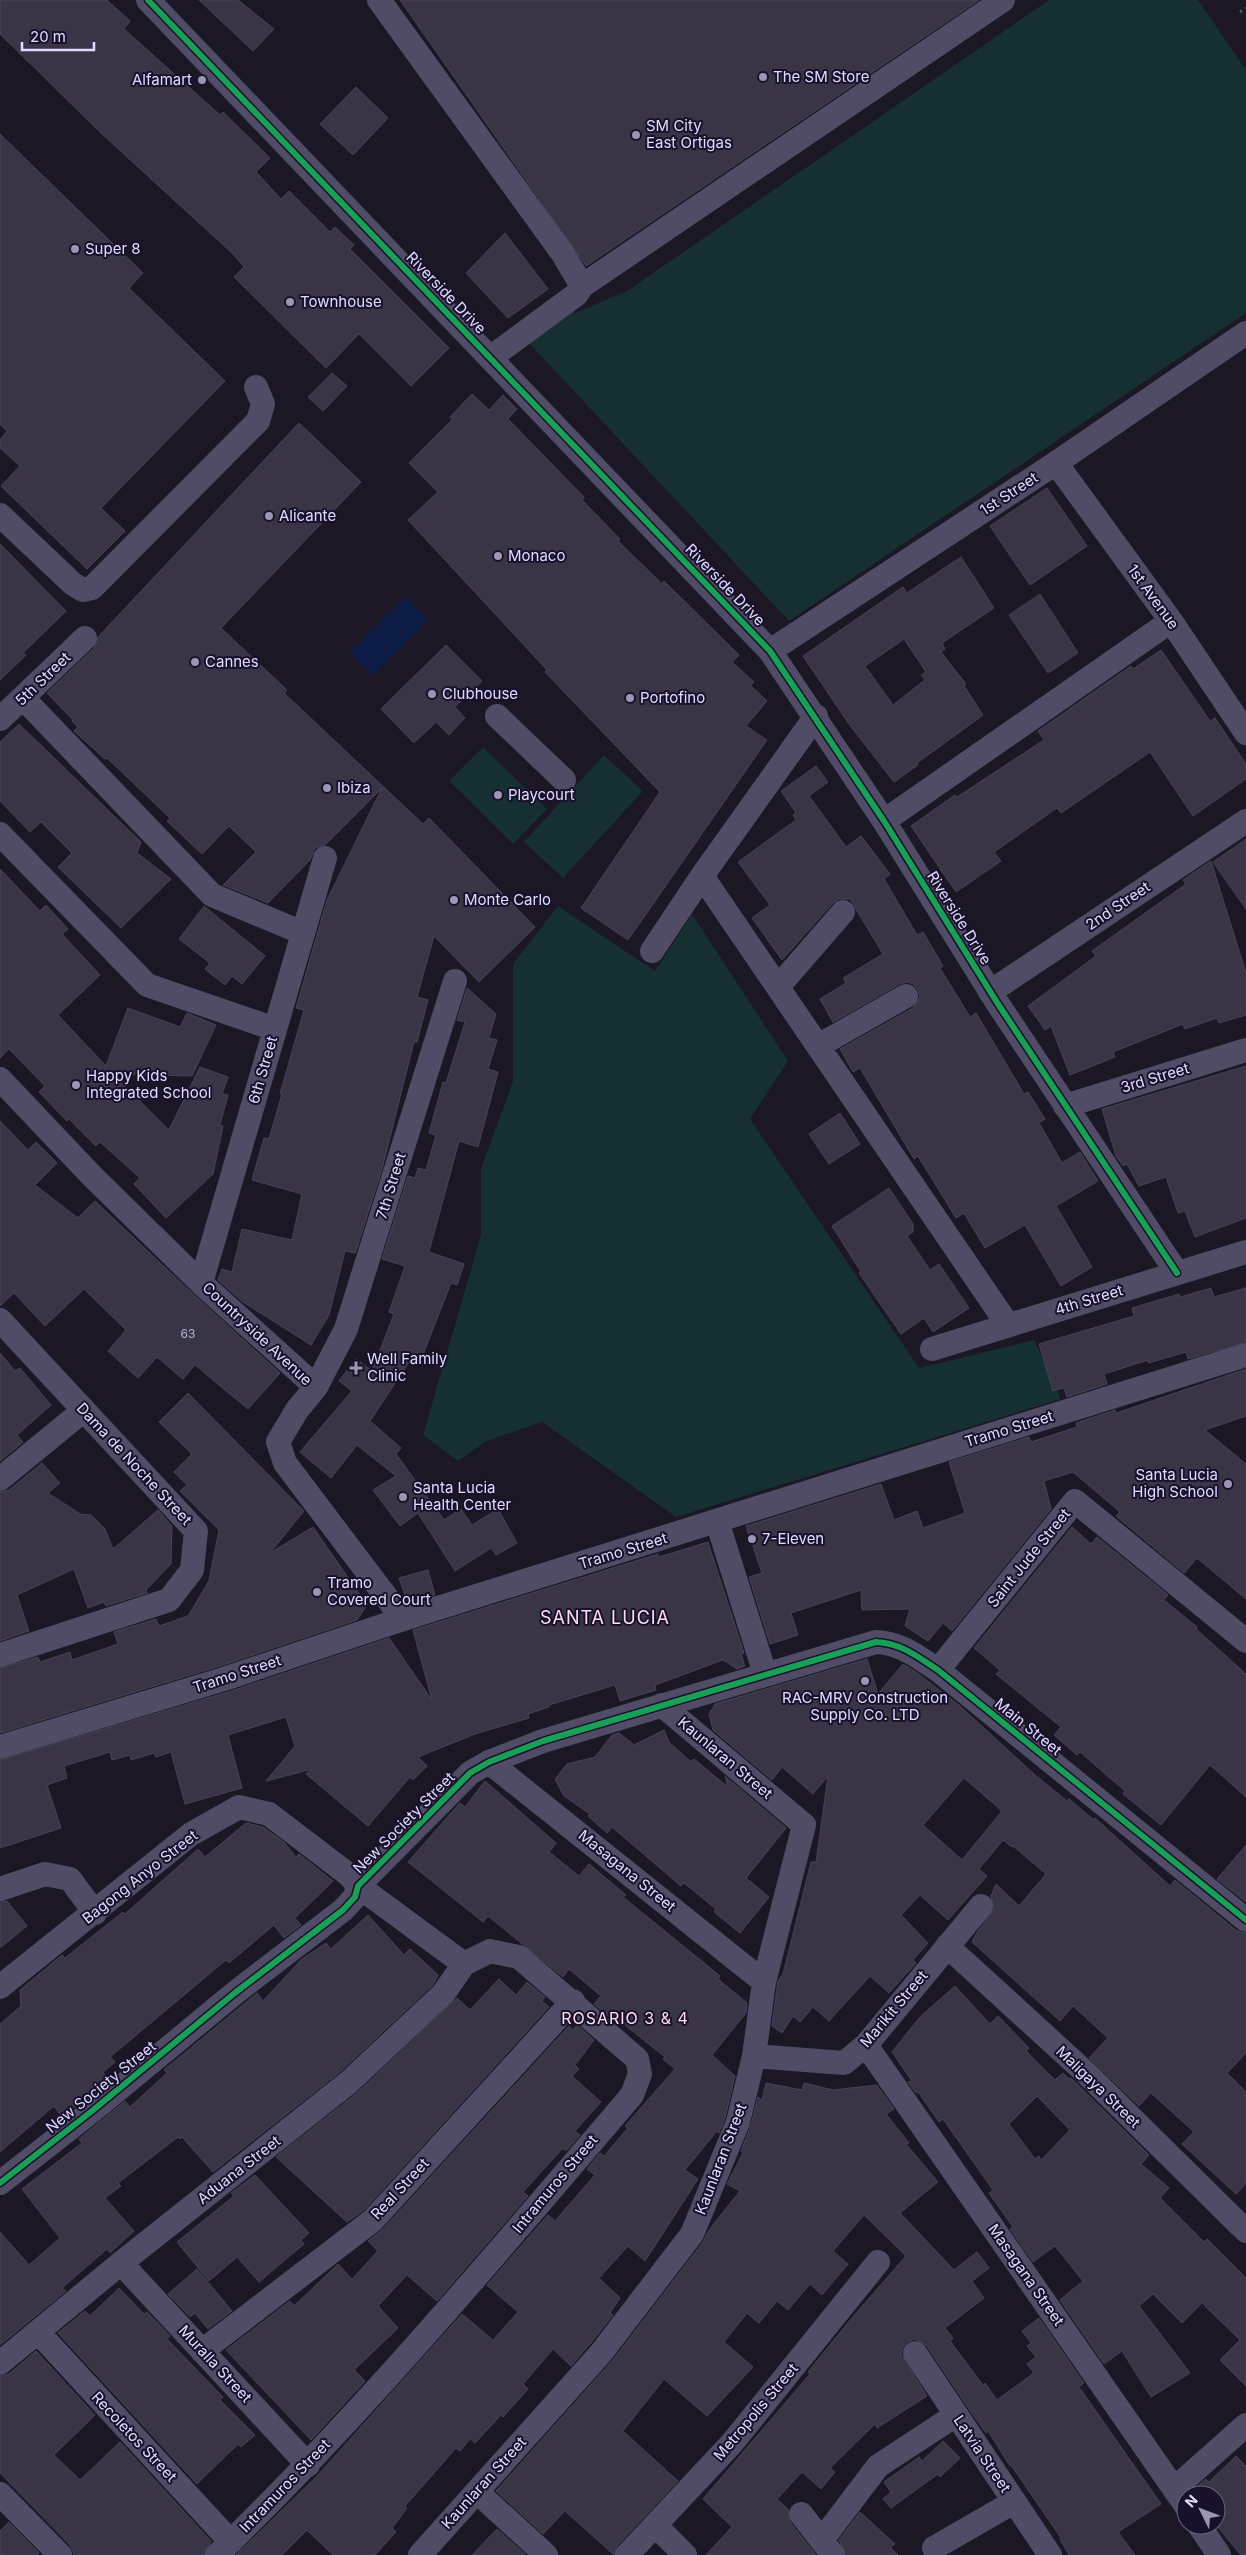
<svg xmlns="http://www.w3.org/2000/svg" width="1246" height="2555" viewBox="0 0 1246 2555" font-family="Inter,sans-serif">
<rect width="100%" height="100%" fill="#1b1725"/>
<path fill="#152f33" d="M1049 0H1198L1246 70V313L789 621 526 340 567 306 575 313 627 291Z
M483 747 547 809 513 844 449 781Z
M604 755 643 791 563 878 524 842Z
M558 906 655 971 692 914 788 1061 750 1119 919 1368 1034 1340 1061 1399 676 1517 542 1422 487 1441 458 1461 423 1435 481 1235V1169L513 1081V964Z"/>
<path fill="#0c1c47" d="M405 597 428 620 373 676 350 653Z"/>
<path fill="#3a3546" stroke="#484258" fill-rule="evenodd" d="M0 0H107L130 21 124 29 220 115 223 112 270 158 256 172 281 199 289 191 330 232 335 227 354 245 350 249 449 348 411 386 359 334 326 368 234 277 244 267 232 253 102 134 0 34Z
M199 0H238L274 29 253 51Z
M400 0H979L586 266Z
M356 87 388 118 353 155 320 124Z
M0 134 143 273 129 288 225 381 101 508 125 531 87 569 1 486 20 466 0 448V440L7 431 0 424Z
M505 233 548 289 508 318 466 273Z
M332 373 347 386 323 411 308 397Z
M472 394 489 410 503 395 517 409 508 419 584 497 582 500 620 539 618 541 662 584 664 581 739 655 732 662 754 682 750 685 767 701 746 726 767 740 628 940 581 908 660 792 545 672 547 670 408 520 438 492 409 463 452 420 450 417Z
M299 423 361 482 221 628 287 690 284 693 423 824 429 818 535 927 479 982 434 936 417 997 428 1000 417 1042H414L382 1169 356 1251 355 1253 345 1251 329 1315 311 1345 243 1302 218 1280 222 1269 232 1272 242 1229 292 1240 302 1194 252 1180 264 1138 269 1139 282 1094H280L304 1010 296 1008 327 900 382 788 325 845 315 848 310 860 268 903 223 885 256 852 229 826 202 854 167 821 170 818 107 758 105 759 74 731 78 727 72 721 73 720 47 693 94 648 98 637Z
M1047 488 1087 546 1030 585 990 526Z
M0 544 66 611 23 653 26 655 0 680Z
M961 557 994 608 942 643 945 649 941 652 966 684 964 686 983 715 917 763 918 765 894 782 849 724 803 656 903 587 907 593ZM904 639 926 672 921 675 925 680 893 705 865 666Z
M1040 594 1078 653 1048 673 1009 615Z
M446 645 482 681 455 707 465 718 449 735 436 722 414 743 381 709Z
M1161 650 1210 721 1215 718 1246 764V779L1193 816 1150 752 1061 813 1057 808 994 852 1001 861 956 892 911 826 955 795 957 797 1044 740 1038 731 1131 666 1133 669Z
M19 724 141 842 137 853 171 879 121 928 58 867 72 853 41 822 30 832 0 801V742Z
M816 766 828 782 809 796 846 847 861 836 890 874 884 879 917 935 923 932 943 966 940 968 970 1017 976 1013 1024 1094 1028 1092 1045 1119 1039 1123 1062 1163 1080 1152 1098 1181 1056 1206 1092 1267 1061 1286 1025 1225 985 1248 964 1213 956 1218 918 1156 914 1159 860 1068 853 1072 840 1049 913 1008 920 997 918 990 913 984 907 982 900 984 833 1022 820 999 846 983 843 978 883 954 850 899H839L833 903 782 960 752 918 770 905 738 862 796 820 793 815 796 813 781 791Z
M1246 839V909L1213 862Z
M1211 861 1246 973V1015L1219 1023 1217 1018 1185 1029 1183 1024 1113 1052 1115 1057 1070 1075 1051 1026 1045 1030 1028 1006 1096 956 1092 951 1186 884 1183 880Z
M0 869 40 911 46 905 68 929 62 934 100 975 58 1015 106 1066 128 1008 180 1027 187 1013 216 1025 192 1076 113 1074 169 1130 200 1067 228 1077 222 1094 228 1095 220 1125 223 1126 213 1174 166 1218 134 1184 140 1178 100 1142 96 1146 69 1119 67 1121 39 1092 45 1086 9 1049 0 1058Z
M204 906 265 956 242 984 232 976 225 985 205 969 210 963 179 939Z
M467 988 496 1014 489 1038 497 1040 488 1069 498 1072 478 1147 459 1141 429 1252 464 1264 457 1285 451 1283 420 1362 411 1359 370 1421 401 1448 396 1454 444 1520 461 1509 472 1525 498 1509 517 1543 496 1555 491 1548 455 1571 418 1513 400 1526 373 1490 396 1476 357 1445 331 1478 300 1452 352 1391 339 1381 356 1359 372 1371 394 1314 389 1312 405 1266 382 1259 408 1176 415 1178 418 1168 426 1170 436 1135 429 1133 443 1082 446 1083 465 1022 457 1020Z
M1246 1066V1218L1195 1237 1185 1211 1178 1213 1166 1177 1139 1186 1127 1164 1123 1166 1116 1156 1102 1109Z
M840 1113 860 1144 829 1164 809 1134Z
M0 1121 28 1150 36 1142 57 1163 35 1185 78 1218 95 1201 192 1293 280 1373 248 1409 195 1365 183 1379 157 1357 138 1378 108 1351 126 1330 84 1289 45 1326 14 1293 0 1306Z
M889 1188 913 1224V1232L907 1236 930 1270 939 1264 969 1308 933 1332 924 1318 901 1334 859 1273 861 1272 832 1226Z
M1211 1288 1214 1297 1246 1288V1342L1188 1359 1186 1352 1148 1363V1360L1104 1374 1107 1384 1067 1397 1064 1388 1053 1391 1039 1344 1134 1316 1132 1308 1179 1294 1180 1297Z
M0 1353 15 1371 20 1368 51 1405 17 1435 23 1442 0 1461Z
M1246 1369V1416L1205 1430 1246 1464V1599L1197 1558 1184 1573 1116 1516 1120 1512 1073 1472 1044 1481 1051 1509 952 1631 943 1623 928 1641 905 1626 910 1609 862 1610 861 1590 791 1613 798 1635 770 1644 749 1577 762 1573 746 1526 881 1484 894 1520 917 1511 923 1528 965 1513 949 1462 1029 1437 1031 1442 1077 1427 1076 1423 1115 1410 1116 1413Z
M188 1393 304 1511 270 1553 313 1527 367 1605 357 1620 220 1666 0 1733V1668L38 1657 40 1662 70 1652 72 1660 118 1644 114 1632 156 1619 159 1626 188 1616 209 1581 219 1530 180 1491 187 1485 174 1472 192 1454 159 1422Z
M42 1463 60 1483 48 1493 80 1514 91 1515 105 1529 113 1549 158 1510 172 1526 171 1564 146 1590 147 1593 106 1606 104 1602 88 1608 74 1569 17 1595 29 1631 0 1641V1492L9 1490Z
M1072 1527 1091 1544 1097 1537 1166 1593 1168 1595 1164 1600 1197 1627 1196 1629 1246 1674V1797L1210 1765 1161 1825 1123 1794 1125 1791 1080 1752 1077 1755 1054 1735 1061 1727 996 1674 1000 1670 974 1648Z
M708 1542 744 1653 741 1654 745 1666 737 1669 723 1660 655 1685 656 1690 620 1701 615 1685 549 1705V1707L528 1714 529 1718 475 1734 418 1757 427 1766 413 1780 410 1777 368 1826 306 1774 312 1769 266 1781 295 1746 286 1717 228 1735 242 1788 185 1804 171 1752 156 1757 154 1753 131 1760 130 1755 112 1760 110 1752 64 1766 67 1778 47 1785 61 1828 0 1848V1760L228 1692 389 1638 432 1700 413 1630 658 1554 659 1557Z
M428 1570 435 1595 408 1603 399 1578Z
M867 1659 878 1694 903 1664 916 1672 960 1706 1035 1775 1067 1801 1069 1799 1094 1820 1095 1818 1170 1886 1175 1880 1237 1931 1246 1933V2053L1227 2073 1246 2092V2183L1236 2194 1182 2144 1194 2132 1151 2093 1139 2106 1089 2058 1108 2038 1073 2006 1060 2021 972 1942 976 1934 994 1909 991 1896 996 1884 1019 1906 1046 1874 1013 1846 1012 1847 1003 1840 979 1869 987 1876 948 1920 920 1895 901 1915 928 1943 913 1960 916 1963 889 1993 870 1976 829 2021 813 2007 800 2022 793 2016 782 2033 772 2026 778 1981 783 1974 811 1862H816L828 1776 813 1794 782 1767 772 1780 713 1730 709 1714 715 1704ZM964 1778 1002 1811 962 1860 923 1825Z
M664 1730 669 1742 691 1762 694 1759 728 1787 725 1776 786 1828 746 1878 769 1897 740 1933 714 1912 716 1909 684 1883 681 1886 612 1827 607 1833 588 1816 590 1814 564 1796 555 1779 567 1764 595 1757 612 1735 619 1733 634 1745Z
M485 1781 556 1843 549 1852 579 1876 589 1864 626 1895 623 1897 720 1976 718 1979 747 2003 746 2013 712 2055 735 2076 725 2118 719 2133 717 2131 685 2170 698 2179 645 2261 628 2246 599 2278 620 2298 610 2313 613 2315 590 2344 571 2366 553 2349 523 2384 528 2389 503 2417 501 2415 475 2443 470 2439 460 2451 456 2448 405 2506 407 2508 392 2528 396 2532 375 2555H333L307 2530 282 2555H236L318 2475 462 2314 493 2340 518 2312 487 2285 548 2215 555 2221 595 2175 587 2169 600 2153 604 2156 628 2128 625 2126 675 2069 663 2059 665 2057 620 2021 618 2024 594 2004 601 1996 569 1969 563 1977 488 1916 483 1922 408 1862 458 1805 460 1803 465 1807Z
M246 1823 263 1827 284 1842 296 1857 299 1854 333 1881 295 1918 301 1925 284 1938 274 1925 229 1963 226 1960 110 2057 115 2062 103 2072 108 2080 62 2117 54 2106 0 2152V2024L21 2006 20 1990 62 1955 65 1958 123 1912 125 1914 198 1849 205 1857Z
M1246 1845V1902L1217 1879Z
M7 1901 27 1926 0 1948V1902Z
M368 1915 404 1955 410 1949 438 1975 433 1985 340 2072 213 2172 182 2137 180 2139 178 2137 118 2183 121 2186 105 2198 134 2231 110 2253 107 2249 62 2288 66 2291 0 2345V2232L29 2265 60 2238 22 2189 82 2143 79 2139 125 2101 130 2107 167 2073 164 2070 245 2003 257 1993 263 2001 302 1959 326 1943 331 1949Z
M499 1979 516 1995 527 1982 545 1997 542 2001 549 2007 364 2210 347 2222 276 2157 358 2092 457 1998 470 2010Z
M955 1986 990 2024 998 2016 1029 2048 1026 2051 1055 2080 1063 2073 1069 2079 1071 2078 1149 2155 1141 2164 1169 2188 1160 2198 1204 2242 1207 2239 1246 2278V2386L1220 2360 1240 2340 1202 2303 1182 2323 1153 2294 1139 2306 1190 2373 1151 2397 1122 2351 1104 2364 1060 2300 1083 2281 1055 2246 1033 2262 1010 2229 1013 2227 989 2193 993 2190 943 2119 939 2122 918 2092 916 2093 908 2082 912 2081 892 2052 920 2017ZM1037 2096 1070 2130 1041 2160 1039 2156 1035 2159 1009 2124Z
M577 2025 594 2040 575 2065 579 2069 572 2076 601 2102 575 2131 580 2135 566 2151 563 2148 523 2192 528 2196 437 2301 407 2275 378 2306 398 2328 354 2370 365 2381 311 2440 226 2350 290 2301 294 2306 338 2264 352 2279 378 2251 368 2241 383 2229 569 2026 573 2030Z
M766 2083 802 2090 804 2083 833 2090 877 2085 894 2109 886 2114 909 2143 906 2144 938 2182 900 2213 954 2270 977 2252 989 2268 972 2281 984 2298 945 2328 953 2338 950 2341 983 2385 985 2383 997 2400 1034 2373 1027 2364 1036 2357 1027 2346 1031 2343 1022 2331 1039 2318 1084 2383 1079 2387 1161 2504 1118 2532 1135 2555H1069L1060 2539 1061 2538 1011 2465 1010 2466 988 2431 986 2433 971 2412 926 2345 915 2339 907 2342 903 2347 901 2354 927 2396 877 2428 875 2424 830 2468 835 2472 821 2489 802 2472 777 2499 788 2509 790 2522 816 2555H706L732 2527 703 2499 810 2374 808 2372 851 2319 906 2256 864 2215 833 2251 848 2264 822 2295 810 2284 788 2310 777 2301 759 2323 747 2313 724 2342 753 2367 707 2416 664 2379 623 2431 678 2481 617 2546 614 2555 565 2511 543 2534 496 2491 612 2361 703 2242 709 2230 740 2191 727 2184 743 2153 741 2151 751 2125 758 2097 762 2100Z
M255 2175 309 2233 301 2240 304 2244 259 2282 237 2257 209 2281 177 2242 234 2196 231 2193Z
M197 2269 232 2311 208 2329 195 2313 190 2317 168 2294Z
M119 2288 144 2314 147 2312 170 2336 167 2339 223 2397 220 2400 255 2435 241 2447 238 2444 197 2484 58 2333 85 2311 90 2316Z
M36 2351 95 2415 54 2455 80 2480 120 2442 211 2541 204 2555H74L70 2545 0 2473V2376L9 2374Z
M943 2441 960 2458 940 2477 938 2474 891 2508 883 2499 891 2492 884 2482 919 2457 922 2461Z
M1236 2456 1246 2466V2555H1241L1216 2525V2495H1195L1192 2491 1206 2479 1209 2482Z
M860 2512 895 2544 890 2547 898 2555H846L839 2540Z
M9 2522 39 2553 37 2555H0V2531Z
M497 2529 525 2554 524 2555H472Z"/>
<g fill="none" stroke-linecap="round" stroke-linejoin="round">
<path stroke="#4b5666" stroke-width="3" stroke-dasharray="2.5 4" stroke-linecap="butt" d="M1240 12 1246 8"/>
<path stroke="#504c66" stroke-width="24" d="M148 0 770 651 884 821 998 1004 1177 1273
M379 0 563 254 582 286
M490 358 577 294 582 286 1003 0
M1056 463 1171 621 1246 733
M0 515 73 584 83 590 92 588 258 421 263 404 256 387
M770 651 1056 463 1246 333
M23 698 212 895 303 933
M497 716 564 780
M0 719 85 638
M884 821 1171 621
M0 834 147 985 275 1029
M702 876 1008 1325
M652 951 702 876 816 716
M778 987 843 912
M990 992 1246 821
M818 1046 906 996
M0 1079 92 1176 201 1283 316 1387
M1065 1106 1246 1050
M201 1283 325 858
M0 1320 196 1531 192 1570 169 1600 0 1655
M932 1349 1246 1252
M0 1479 84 1410
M717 1521 765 1674
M403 1619 285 1463 278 1442 297 1410 316 1387 346 1329 455 981
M938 1670 1075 1501 1246 1641
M0 1747 224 1679 403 1619 1246 1355
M489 1762 764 1982
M0 1889 45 1874 70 1879 95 1913
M947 1946 1086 2073 1246 2231
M0 1987 191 1834 239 1807 269 1814 349 1875 358 1886 464 1964
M866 2045 1186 2506
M754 2056 844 2063 866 2045 981 1906
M0 2183 92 2111 236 1992 343 1910 355 1897 358 1886 470 1773 489 1762 543 1741 876 1642C901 1643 918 1657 938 1670L1246 1920
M121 2263 308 2465
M38 2332 231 2542
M202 2351 373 2220 573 2001
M915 2353 1050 2555
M0 2363 121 2263 349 2082 443 1994 464 1964
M1174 2489 1246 2425
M477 2492 546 2555
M0 2494 60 2555
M801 2514 833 2555
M655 2525 685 2555
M1199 2525 1219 2555
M822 2540 878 2466 956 2415
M934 2548 1014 2502
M217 2555C365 2411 498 2252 632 2095L640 2074 637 2059 519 1957 490 1951 464 1964
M420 2555 601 2353 692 2234 738 2122 754 2056 764 1982 804 1825 662 1705
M627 2555 732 2443 878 2262"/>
<defs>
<path id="cycleway" d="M148 0 770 651 884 821 998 1004 1177 1273
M0 2183 92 2111 236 1992 343 1910 355 1897 358 1886 470 1773 489 1762 543 1741 876 1642C901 1643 918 1657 938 1670L1246 1920"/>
</defs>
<use href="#cycleway" stroke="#18112b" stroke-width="9"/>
<use href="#cycleway" stroke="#1a9f57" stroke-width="6"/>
</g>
<g fill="#9c96b3" stroke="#18112b" stroke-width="2">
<circle cx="763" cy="77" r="5"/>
<circle cx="202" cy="80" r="5"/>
<circle cx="636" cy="135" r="5"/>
<circle cx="75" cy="249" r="5"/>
<circle cx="290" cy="302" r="5"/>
<circle cx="269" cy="516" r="5"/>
<circle cx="498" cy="556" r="5"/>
<circle cx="195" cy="662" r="5"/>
<circle cx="432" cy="694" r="5"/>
<circle cx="630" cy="698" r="5"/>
<circle cx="327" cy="788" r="5"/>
<circle cx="498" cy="795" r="5"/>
<circle cx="454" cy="900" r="5"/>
<circle cx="76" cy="1085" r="5"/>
<path d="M353.5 1360.5h5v5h5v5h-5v5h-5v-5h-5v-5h5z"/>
<circle cx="1228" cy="1484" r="5"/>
<circle cx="403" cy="1497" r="5"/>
<circle cx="752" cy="1539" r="5"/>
<circle cx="317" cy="1592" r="5"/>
<circle cx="865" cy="1681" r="5"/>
</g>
<g text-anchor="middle" stroke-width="4" stroke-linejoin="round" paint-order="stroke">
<g font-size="12" fill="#b8b2d1">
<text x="188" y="1338">63</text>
</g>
<g font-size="15" fill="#e2dbff" stroke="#18112b" text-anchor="start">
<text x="773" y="82">The SM Store</text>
<text x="192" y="85" text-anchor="end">Alfamart</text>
<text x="646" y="131">SM City<tspan x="646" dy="17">East Ortigas</tspan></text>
<text x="85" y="254">Super 8</text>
<text x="300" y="307">Townhouse</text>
<text x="279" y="521">Alicante</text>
<text x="508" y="561">Monaco</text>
<text x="205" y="667">Cannes</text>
<text x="442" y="699">Clubhouse</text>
<text x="640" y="703">Portofino</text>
<text x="337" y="793">Ibiza</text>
<text x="508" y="800">Playcourt</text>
<text x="464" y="905">Monte Carlo</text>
<text x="86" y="1081">Happy Kids<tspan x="86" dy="17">Integrated School</tspan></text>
<text x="367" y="1364">Well Family<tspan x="367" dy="17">Clinic</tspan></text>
<text x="1218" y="1480" text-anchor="end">Santa Lucia<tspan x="1218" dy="17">High School</tspan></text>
<text x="413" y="1493">Santa Lucia<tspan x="413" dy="17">Health Center</tspan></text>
<text x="762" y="1544">7-Eleven</text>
<text x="327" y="1588">Tramo<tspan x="327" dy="17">Covered Court</tspan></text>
<text x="865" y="1703" text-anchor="middle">RAC-MRV Construction<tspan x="865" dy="17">Supply Co. LTD</tspan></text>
</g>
<g font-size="15" fill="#e2dbff" stroke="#18112b">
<text transform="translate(446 293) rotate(46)" y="5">Riverside Drive</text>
<text transform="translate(1009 494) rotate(-33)" y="5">1st Street</text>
<text transform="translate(725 585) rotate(46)" y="5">Riverside Drive</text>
<text transform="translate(1153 597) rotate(54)" y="5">1st Avenue</text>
<text transform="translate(43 679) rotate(-44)" y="5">5th Street</text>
<text transform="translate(1118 906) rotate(-34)" y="5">2nd Street</text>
<text transform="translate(959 918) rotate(58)" y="5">Riverside Drive</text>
<text transform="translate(263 1070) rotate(-74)" y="5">6th Street</text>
<text transform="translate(1155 1078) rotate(-17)" y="5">3rd Street</text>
<text transform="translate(391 1186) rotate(-73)" y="5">7th Street</text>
<text transform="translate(1089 1300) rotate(-17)" y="5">4th Street</text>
<text transform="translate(257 1334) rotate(43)" y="5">Countryside Avenue</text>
<text transform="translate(1009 1429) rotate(-17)" y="5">Tramo Street</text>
<text transform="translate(134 1464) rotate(47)" y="5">Dama de Noche Street</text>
<text transform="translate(623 1551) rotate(-17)" y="5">Tramo Street</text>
<text transform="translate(1029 1558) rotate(-51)" y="5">Saint Jude Street</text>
<text transform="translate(237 1674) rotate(-18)" y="5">Tramo Street</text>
<text transform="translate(1028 1727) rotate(39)" y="5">Main Street</text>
<text transform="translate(725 1758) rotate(40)" y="5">Kaunlaran Street</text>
<text transform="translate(404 1823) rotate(-45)" y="5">New Society Street</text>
<text transform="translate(627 1871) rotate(39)" y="5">Masagana Street</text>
<text transform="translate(140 1877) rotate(-38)" y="5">Bagong Anyo Street</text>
<text transform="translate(894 2009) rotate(-50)" y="5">Marikit Street</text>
<text transform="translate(101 2087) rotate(-39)" y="5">New Society Street</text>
<text transform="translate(1098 2087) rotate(44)" y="5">Maligaya Street</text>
<text transform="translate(721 2159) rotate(-69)" y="5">Kaunlaran Street</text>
<text transform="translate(239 2170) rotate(-38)" y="5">Aduana Street</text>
<text transform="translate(555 2184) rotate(-50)" y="5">Intramuros Street</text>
<text transform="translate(400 2189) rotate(-47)" y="5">Real Street</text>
<text transform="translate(1026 2275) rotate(55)" y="5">Masagana Street</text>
<text transform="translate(215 2364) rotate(47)" y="5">Muralla Street</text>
<text transform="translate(756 2412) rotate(-50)" y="5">Metropolis Street</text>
<text transform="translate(134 2437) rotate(47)" y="5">Recoletos Street</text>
<text transform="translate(982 2454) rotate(56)" y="5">Latvia Street</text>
<text transform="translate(484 2483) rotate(-48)" y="5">Kaunlaran Street</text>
<text transform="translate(285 2486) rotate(-46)" y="5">Intramuros Street</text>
</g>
<g font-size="16" letter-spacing="1" fill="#ffddef" stroke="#18112b">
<text x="625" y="2024">ROSARIO 3 &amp; 4</text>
</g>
<g font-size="18" letter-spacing="1" fill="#ffddef" stroke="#18112b">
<text x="605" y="1624">SANTA LUCIA</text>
</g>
</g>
<g transform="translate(1201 2510) rotate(312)"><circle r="24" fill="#18112b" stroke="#696280"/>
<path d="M0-4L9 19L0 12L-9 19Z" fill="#9c96b3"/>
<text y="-8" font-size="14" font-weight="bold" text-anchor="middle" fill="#e2dbff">N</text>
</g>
<path d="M22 42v8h72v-8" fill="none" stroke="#e2dbff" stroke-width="2.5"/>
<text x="30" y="42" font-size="15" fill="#e2dbff" stroke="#18112b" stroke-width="4" paint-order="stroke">20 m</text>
</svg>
